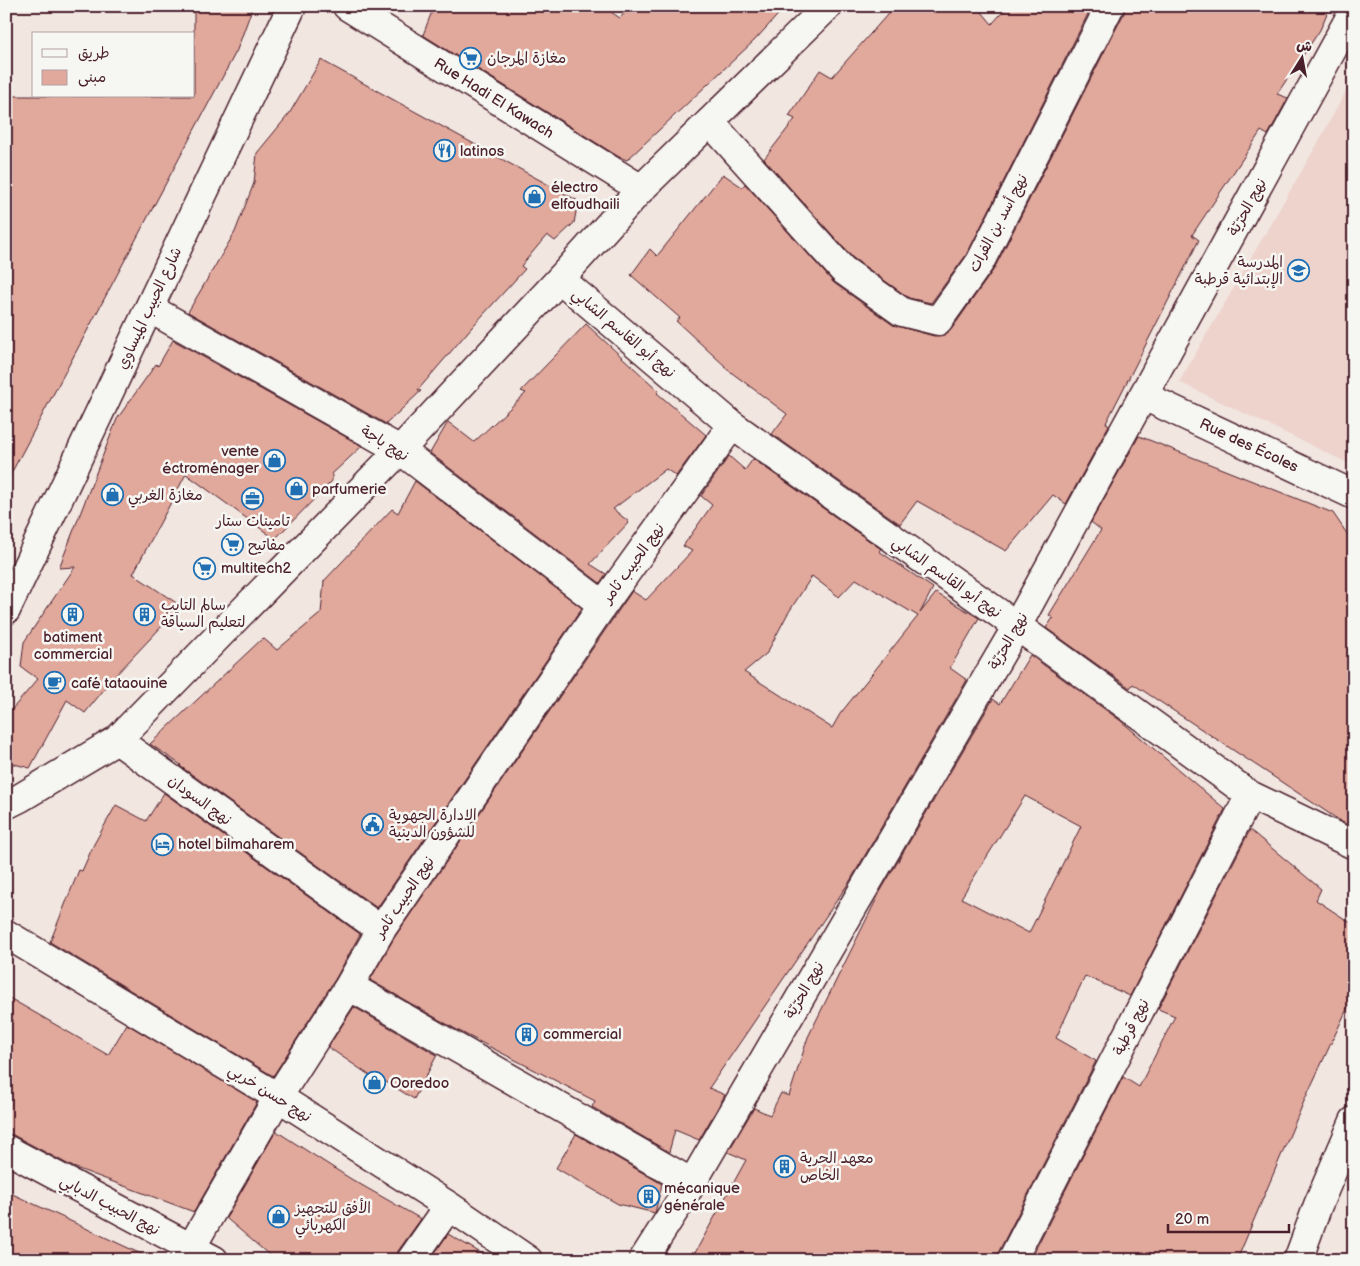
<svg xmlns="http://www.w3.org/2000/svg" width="1360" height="1266" viewBox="0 0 1360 1266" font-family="'Balsamiq Sans','Playpen Sans Arabic',sans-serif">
<rect width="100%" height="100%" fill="#f2e6e1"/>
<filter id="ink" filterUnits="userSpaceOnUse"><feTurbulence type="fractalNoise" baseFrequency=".02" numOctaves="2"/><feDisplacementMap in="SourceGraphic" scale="10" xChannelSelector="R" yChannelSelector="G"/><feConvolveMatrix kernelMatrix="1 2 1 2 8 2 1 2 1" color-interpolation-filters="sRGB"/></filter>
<g filter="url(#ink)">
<path fill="#edd3cc" d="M1354 76V466L1179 382 1319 141Z"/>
<path fill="#e1a89c" stroke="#4a1f2b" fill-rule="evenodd" d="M194 6H253L237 50 6 483V96H194Z
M434 6H602L620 18 631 6H786L755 40 627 160 619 157 423 35Z
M895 6H977L992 24 1008 6H1092L967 254 931 303 909 298 853 258 764 159 795 119 789 116 820 70 832 77Z
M1125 6H1330L1320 30 1277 94 1288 98 1268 135 1261 131 1192 235 1199 240 1106 423 1109 425 1066 504 1053 495 1006 551 917 501 900 524 772 434 787 414 724 367 725 366 676 321 680 318 631 275 650 249 657 256 723 174 742 187 745 184 834 283 893 325 934 336 944 335 951 330 994 269 1124 13Z
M321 60 578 201 574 223 555 241 547 235 521 266 525 269 472 327 418 390 421 391 386 424 188 312 235 232 254 183 257 153 289 114Z
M586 324 659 391 657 393 706 435 676 476 666 469 613 509 629 522 590 564 606 574 600 583 430 453 448 422 474 442 526 393 521 391Z
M173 340 362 446 332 474V481L275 539 186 474 133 574 181 606 115 676 85 713 67 700 30 768 6 762V716L38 679 21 667 24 642 75 567 59 568 117 419 156 364 158 366Z
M1139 436 1333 513 1354 544V828L1342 822 1133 684 1130 688 1046 628 1053 618 1049 615 1101 530 1091 522Z
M729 456 745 470 753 459 881 549 879 551 933 588 920 613 936 593 979 618 950 668 967 680 850 881 709 1088 725 1095 699 1140 675 1130 669 1152 592 1107 595 1101 457 1030 370 980 394 938 632 591 646 600 692 551 683 546 712 505 701 496ZM812 576 839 597 856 579 918 616 840 714 832 728 744 672 767 653 787 615Z
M415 481 582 608 377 908 180 766 181 765 150 744 263 638 277 650 321 613 324 581 392 509 398 513Z
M1030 655 1121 721 1225 809 1130 996 1085 976 1056 1038 1096 1061 998 1253 997 1260H691L746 1160 728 1152 754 1108 770 1115 781 1093 789 1096 808 1037 880 892 993 699 1000 704ZM1025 796 1081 826 1029 933 961 898Z
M164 793 360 934 336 978 273 1076 50 942 79 870 82 871 94 844 116 805 146 821Z
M1250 830 1321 889 1316 900 1354 925V994L1305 1099 1237 1260H1030L1123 1077 1139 1087 1175 1016 1158 1009Z
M6 996 108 1055 127 1024 257 1102 194 1212 73 1167 13 1135 6 1134Z
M354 1007 437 1055 414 1099 373 1074 372 1077 328 1047Z
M276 1131 351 1179 421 1219 398 1251 396 1260H275L226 1218Z
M576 1134 662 1184 655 1213 618 1204 556 1168Z
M6 1191 154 1260H6Z
M448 1234 493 1260H430Z"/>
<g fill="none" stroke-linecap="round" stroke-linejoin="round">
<defs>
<path id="minor" d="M347 6 641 189
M710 122 843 270 902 312 938 321 980 262 1110 6
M560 279 732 425 1017 626 1250 795 1354 845
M149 308 400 450 603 605
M1144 396 1354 495
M6 610 292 6
M117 740 381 930
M6 934 278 1097 449 1206 528 1260
M349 986 692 1183
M6 1149 214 1260
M184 1260 278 1097 349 986 381 930 603 605 732 425
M411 1260 449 1206
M643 1260 692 1183 1017 626 1354 10
M1012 1260 1250 795
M1298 1260 1318 1205 1354 1121"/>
<path id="tertiary" d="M6 805 20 798 117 740 400 450 560 279 641 189 828 6"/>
</defs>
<use href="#minor" stroke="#4a1f2b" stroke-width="31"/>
<use href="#tertiary" stroke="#4a1f2b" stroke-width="31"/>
<use href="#minor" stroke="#f6f6f2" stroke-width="28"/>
<use href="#tertiary" stroke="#f6f6f2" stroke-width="28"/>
</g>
</g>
<defs>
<symbol id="supermarket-ring" viewBox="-11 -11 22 22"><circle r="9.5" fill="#f6f6f2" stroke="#1f6fb2" stroke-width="1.5"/><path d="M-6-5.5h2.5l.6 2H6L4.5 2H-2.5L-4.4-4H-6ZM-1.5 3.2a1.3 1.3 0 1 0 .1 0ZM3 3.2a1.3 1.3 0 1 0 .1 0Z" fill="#1f6fb2"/></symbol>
<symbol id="restaurant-ring" viewBox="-11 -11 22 22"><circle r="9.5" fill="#f6f6f2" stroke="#1f6fb2" stroke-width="1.5"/><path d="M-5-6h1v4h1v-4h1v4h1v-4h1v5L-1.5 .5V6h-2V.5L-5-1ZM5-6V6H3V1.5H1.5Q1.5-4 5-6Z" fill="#1f6fb2"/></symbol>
<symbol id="shop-ring" viewBox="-11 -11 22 22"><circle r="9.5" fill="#f6f6f2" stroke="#1f6fb2" stroke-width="1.5"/><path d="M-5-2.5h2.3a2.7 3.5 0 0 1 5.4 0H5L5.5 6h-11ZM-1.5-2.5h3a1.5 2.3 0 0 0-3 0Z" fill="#1f6fb2"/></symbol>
<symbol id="school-ring" viewBox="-11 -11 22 22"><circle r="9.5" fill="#f6f6f2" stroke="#1f6fb2" stroke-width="1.5"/><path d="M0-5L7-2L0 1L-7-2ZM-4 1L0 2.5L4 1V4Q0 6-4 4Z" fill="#1f6fb2"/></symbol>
<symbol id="office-ring" viewBox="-11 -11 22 22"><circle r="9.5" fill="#f6f6f2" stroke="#1f6fb2" stroke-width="1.5"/><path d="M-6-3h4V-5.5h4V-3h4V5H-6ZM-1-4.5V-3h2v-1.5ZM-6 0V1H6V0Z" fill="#1f6fb2"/></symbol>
<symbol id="building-ring" viewBox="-11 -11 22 22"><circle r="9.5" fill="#f6f6f2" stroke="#1f6fb2" stroke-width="1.5"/><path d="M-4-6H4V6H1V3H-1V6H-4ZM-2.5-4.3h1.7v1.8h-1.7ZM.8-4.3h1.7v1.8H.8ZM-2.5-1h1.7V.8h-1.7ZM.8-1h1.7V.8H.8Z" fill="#1f6fb2"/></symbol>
<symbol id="cafe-ring" viewBox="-11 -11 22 22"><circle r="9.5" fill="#f6f6f2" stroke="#1f6fb2" stroke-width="1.5"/><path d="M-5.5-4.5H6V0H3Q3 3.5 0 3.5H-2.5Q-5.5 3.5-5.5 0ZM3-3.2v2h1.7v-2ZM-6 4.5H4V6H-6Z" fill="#1f6fb2"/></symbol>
<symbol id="civic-ring" viewBox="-11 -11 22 22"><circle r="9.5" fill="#f6f6f2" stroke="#1f6fb2" stroke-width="1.5"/><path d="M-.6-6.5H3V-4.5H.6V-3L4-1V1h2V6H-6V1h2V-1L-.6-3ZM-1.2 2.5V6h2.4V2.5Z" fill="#1f6fb2"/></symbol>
<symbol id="hotel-ring" viewBox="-11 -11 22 22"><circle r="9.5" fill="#f6f6f2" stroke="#1f6fb2" stroke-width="1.5"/><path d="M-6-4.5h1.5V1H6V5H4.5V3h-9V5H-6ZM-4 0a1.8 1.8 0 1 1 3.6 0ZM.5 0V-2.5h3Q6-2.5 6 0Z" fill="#1f6fb2"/></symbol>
</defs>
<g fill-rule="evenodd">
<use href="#supermarket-ring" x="458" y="46" width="25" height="25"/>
<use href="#restaurant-ring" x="432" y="138" width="25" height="25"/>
<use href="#shop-ring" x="522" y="184" width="25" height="25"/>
<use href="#school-ring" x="1286" y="258" width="25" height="25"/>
<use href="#shop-ring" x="262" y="448" width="25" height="25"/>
<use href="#shop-ring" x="284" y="476" width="25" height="25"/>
<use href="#shop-ring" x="100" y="482" width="25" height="25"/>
<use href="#office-ring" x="240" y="486" width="25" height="25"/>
<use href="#supermarket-ring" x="220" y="532" width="25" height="25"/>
<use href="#supermarket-ring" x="192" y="556" width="25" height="25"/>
<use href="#building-ring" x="60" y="602" width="25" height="25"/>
<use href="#building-ring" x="132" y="602" width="25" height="25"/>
<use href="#cafe-ring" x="42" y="670" width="25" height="25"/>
<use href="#civic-ring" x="360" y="812" width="25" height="25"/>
<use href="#hotel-ring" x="150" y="832" width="25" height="25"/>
<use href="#building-ring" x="514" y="1022" width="25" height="25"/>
<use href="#shop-ring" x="362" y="1070" width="25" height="25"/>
<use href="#building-ring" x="772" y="1154" width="25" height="25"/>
<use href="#building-ring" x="636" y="1184" width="25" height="25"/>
<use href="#shop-ring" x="266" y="1204" width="25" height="25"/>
</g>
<g text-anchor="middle" stroke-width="5" stroke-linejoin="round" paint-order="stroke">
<g font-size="15" fill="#4a1f2b" stroke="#f6f6f2" text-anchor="start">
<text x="487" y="63">مغازة المرجان</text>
<text x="460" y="156">latinos</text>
<text x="551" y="192">électro<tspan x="551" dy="17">elfoudhaili</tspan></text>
<text x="1283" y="267" text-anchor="end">المدرسة<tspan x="1283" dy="17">الإبتدائية قرطبة</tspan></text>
<text x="259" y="456" text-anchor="end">vente<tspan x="259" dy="17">éctroménager</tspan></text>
<text x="312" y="494">parfumerie</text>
<text x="128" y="500">مغازة الغربي</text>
<text x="253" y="526" text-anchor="middle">تامينات ستار</text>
<text x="248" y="550">مفاتيح</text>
<text x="221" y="573">multitech2</text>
<text x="161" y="610">سالم التايب<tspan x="161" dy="17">لتعليم السياقة</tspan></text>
<text x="73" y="642" text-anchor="middle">batiment<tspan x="73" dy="17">commercial</tspan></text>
<text x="71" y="688">café tataouine</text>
<text x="389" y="820">الادارة الجهوية<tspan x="389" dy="17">للشؤون الدينية</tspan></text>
<text x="178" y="849">hotel bilmaharem</text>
<text x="543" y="1039">commercial</text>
<text x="390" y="1088">Ooredoo</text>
<text x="800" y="1163">معهد الحرية<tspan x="800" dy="17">الخاص</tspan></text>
<text x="664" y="1193">mécanique<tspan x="664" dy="17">générale</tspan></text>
<text x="295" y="1213">الأفق للتجهيز<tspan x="295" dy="17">الكهربائي</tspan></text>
</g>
<g font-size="15" fill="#4a1f2b" stroke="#f6f6f2">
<text transform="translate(494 98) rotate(32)" y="5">Rue Hadi El Kawach</text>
<text transform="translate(1247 207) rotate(-61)" y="5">نهج الحرّيّة</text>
<text transform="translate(998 223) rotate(-62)" y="5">نهج أسد بن الفرات</text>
<text transform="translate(149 308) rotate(-65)" y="5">شارع الحبيب الميساوي</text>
<text transform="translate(624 333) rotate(40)" y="5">نهج أبو القاسم الشابي</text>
<text transform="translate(385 443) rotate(32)" y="5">نهج باجة</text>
<text transform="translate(1249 445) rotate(25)" y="5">Rue des Écoles</text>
<text transform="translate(633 563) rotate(-54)" y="5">نهج الحبيب ثامر</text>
<text transform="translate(947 577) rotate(35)" y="5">نهج أبو القاسم الشابي</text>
<text transform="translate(1008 641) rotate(-60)" y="5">نهج الحرّيّة</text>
<text transform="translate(200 800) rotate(36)" y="5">نهج السودان</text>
<text transform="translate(404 897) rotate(-56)" y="5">نهج الحبيب ثامر</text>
<text transform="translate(804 990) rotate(-60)" y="5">نهج الحرّيّة</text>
<text transform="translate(1131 1027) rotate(-63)" y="5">نهج قرطبة</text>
<text transform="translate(270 1093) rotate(32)" y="5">نهج حسن خربي</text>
<text transform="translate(110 1205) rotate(28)" y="5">نهج الحبيب الدبابي</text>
</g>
</g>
<rect width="1360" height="1266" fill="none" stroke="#f6f6f2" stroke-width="25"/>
<rect x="12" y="12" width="1335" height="1241" fill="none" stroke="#4a1f2b" stroke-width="2" filter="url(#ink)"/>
<rect x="32" y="32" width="162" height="65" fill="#f6f6f2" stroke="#b1a0a2"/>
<rect x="42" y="49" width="25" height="8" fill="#f6f6f2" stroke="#b1a0a2"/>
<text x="78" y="58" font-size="15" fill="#4a1f2b">طريق</text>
<rect x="42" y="70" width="25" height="15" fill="#e1a89c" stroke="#b1a0a2"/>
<text x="78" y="82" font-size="15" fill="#4a1f2b">مبنى</text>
<g transform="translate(1302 58) rotate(11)" stroke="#f6f6f2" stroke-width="4" paint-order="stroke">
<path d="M0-4L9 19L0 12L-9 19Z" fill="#4a1f2b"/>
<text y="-8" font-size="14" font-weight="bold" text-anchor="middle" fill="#4a1f2b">ش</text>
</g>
<path d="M1168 1224v8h121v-8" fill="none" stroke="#4a1f2b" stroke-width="2.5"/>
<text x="1175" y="1224" font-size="15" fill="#4a1f2b" stroke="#f6f6f2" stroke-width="4" paint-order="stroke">20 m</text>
</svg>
